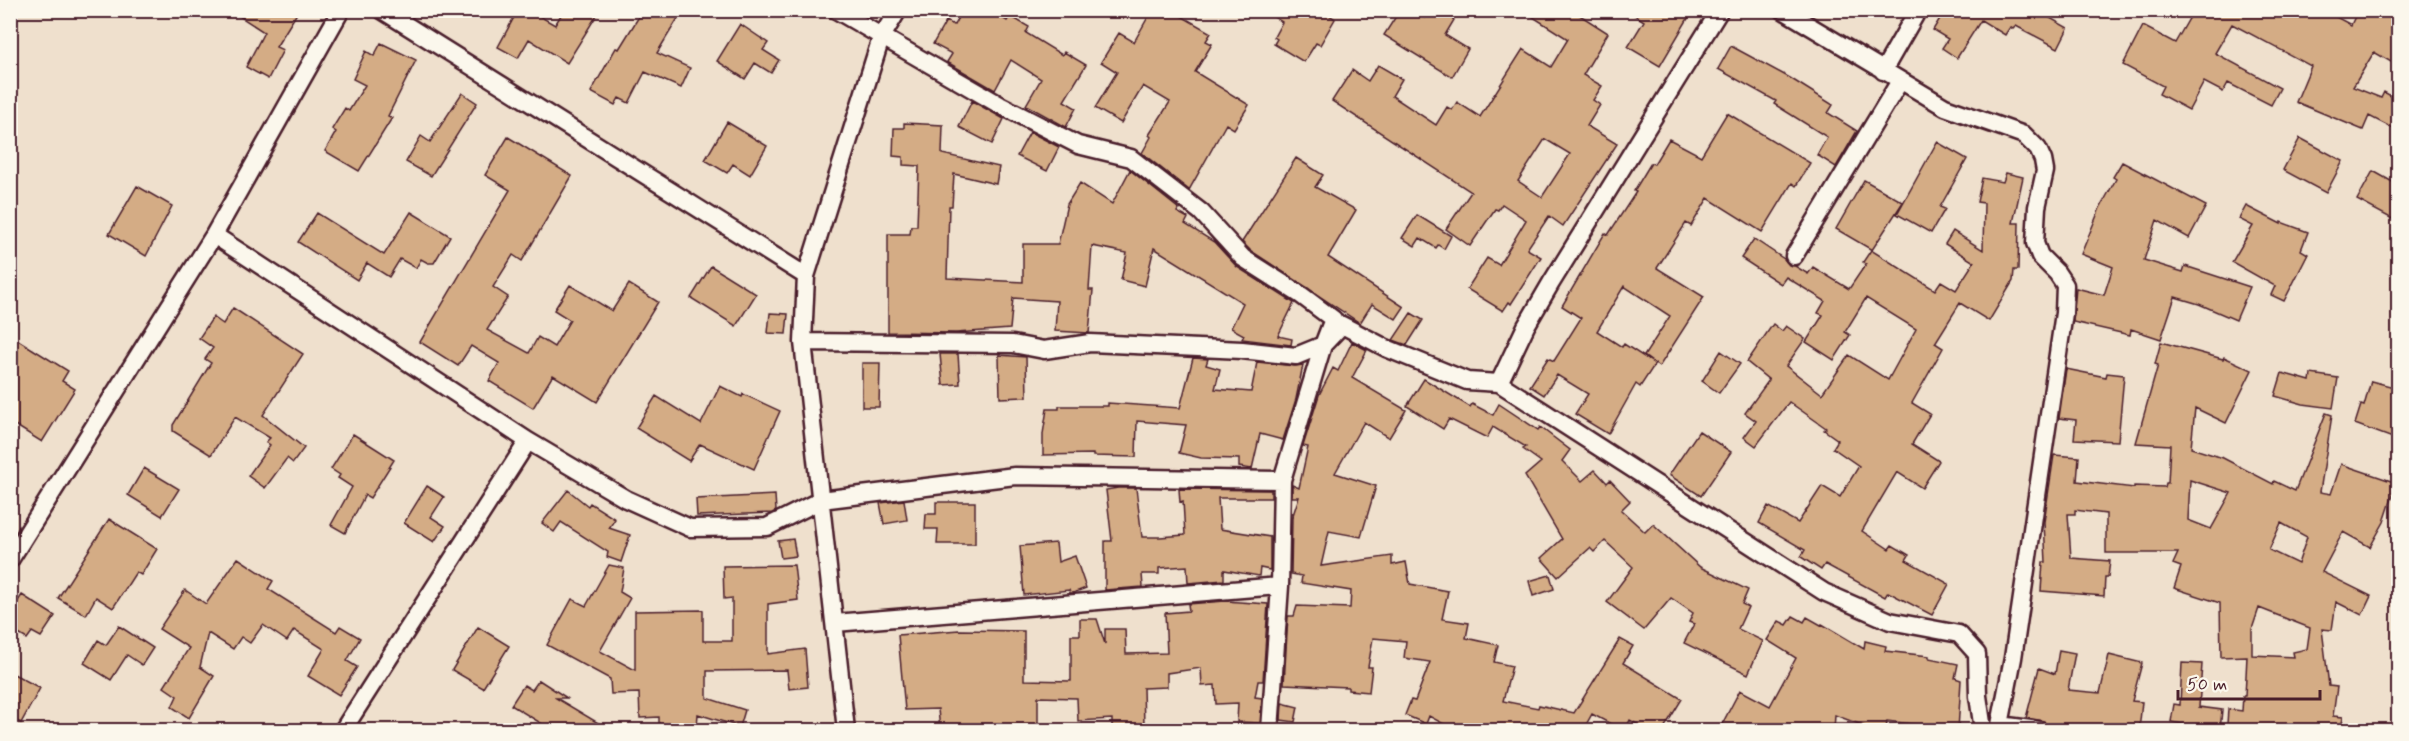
<svg xmlns="http://www.w3.org/2000/svg" width="2409" height="741" viewBox="0 0 2409 741" font-family="Mynerve,sans-serif">
<rect width="100%" height="100%" fill="#efe0cd"/>
<filter id="ink" filterUnits="userSpaceOnUse"><feTurbulence type="fractalNoise" baseFrequency=".0167" numOctaves="2"/><feDisplacementMap in="SourceGraphic" scale="12" xChannelSelector="R" yChannelSelector="G"/><feConvolveMatrix kernelMatrix="1 2 1 2 8 2 1 2 1" color-interpolation-filters="sRGB"/></filter>
<g filter="url(#ink)">
<path fill="#d4ac85" stroke="#4a1f2b" stroke-width="1.5" fill-rule="evenodd" d="M230 10H299L276 47 283 50 268 79 246 67 264 32Z
M518 10H529L555 25 564 10H600L567 63 529 39 518 58 498 47Z
M643 10H683L657 53 690 68 681 88 645 72 629 103 619 98 615 105 591 92 616 48 619 49Z
M962 10H989L1007 21 1010 16 1029 27 1026 33 1062 55 1064 52 1086 65 1064 101 1076 108 1066 127 1026 105 1041 79 1011 60 995 90 947 62 952 54 933 44 946 21 954 25Z
M1152 10H1171L1211 33 1206 41 1212 44 1195 72 1249 105 1234 129 1226 124 1189 190 1142 153 1151 137 1149 135 1170 102 1143 86 1121 123 1095 108 1117 72 1101 62 1119 33 1134 42Z
M1263 10H1322L1335 19 1320 45 1316 43 1304 62 1274 44 1277 39 1274 37 1282 22Z
M1400 10H1414L1425 18 1430 10H1440L1454 20 1445 35 1468 49 1452 77 1384 35Z
M1522 10H1572L1608 33 1583 75 1602 86 1593 100 1600 105 1587 126 1617 144 1563 226 1549 216 1527 249 1541 257 1511 304 1509 302 1503 311 1467 289 1487 258 1499 265 1526 220 1502 204 1498 210 1495 209 1470 246 1446 229 1471 192 1470 191 1332 101 1352 70 1368 81 1378 65 1402 79 1392 96 1436 125 1447 107 1452 110 1457 102 1480 117 1523 49 1551 67 1568 39ZM1545 139 1570 154 1542 197 1518 181Z
M1627 10H1693L1660 66 1628 47 1644 21Z
M1945 10H2036L2068 28 2058 48 2016 26 2013 29 2010 27 2005 35 1981 20 1957 58 1942 48 1948 39 1933 30Z
M2194 10H2323L2351 25 2358 10H2392L2398 14V66L2374 52 2353 87 2381 98 2384 92 2398 100V131L2369 116 2363 130 2296 102 2311 66 2232 24 2215 53 2280 88 2271 105 2228 83 2223 92 2204 82 2189 110 2159 94 2163 86 2123 65 2143 26 2175 43Z
M740 24 768 43 763 50 779 60 771 73 755 63 745 79 717 61Z
M381 43 416 60 388 116 392 118 359 171 325 151 336 132 332 129 345 108 349 111 365 85 353 79 366 51 374 56Z
M1731 46 1790 78 1833 105 1828 113 1857 131 1836 167 1817 155 1827 137 1774 104 1776 101 1718 69Z
M462 93 477 103 431 176 406 162 421 136 430 142Z
M972 101 1004 119 992 144 959 127Z
M1727 113 1810 163 1796 186 1792 183 1762 232 1708 198 1691 226 1686 223 1657 268 1704 297 1659 367 1644 356 1670 316 1624 286 1597 331 1622 347 1624 344 1655 364 1640 387 1636 384 1608 434 1575 414 1588 394 1557 375 1544 395 1530 386 1548 358 1554 361 1581 318 1562 306 1605 233 1608 235 1636 192 1634 191 1651 163 1654 164 1669 139 1701 156Z
M727 122 767 146 750 175 733 164 727 173 705 160Z
M904 123 943 125 942 154 999 167 996 184 954 174 952 206H949L947 278 1023 282V244H1058L1067 204 1080 183 1112 204 1130 170 1179 209 1177 212 1188 218 1185 224 1214 242 1237 267 1294 303 1278 336 1292 339 1291 345 1242 339 1244 335 1231 328 1243 303 1154 248 1145 286 1121 280 1127 253 1092 246 1089 290H1093L1089 333 1055 331 1057 301 1013 298 1010 329 956 333 888 332V234H910L911 226H917L919 166 903 165V157L893 156 894 128H904Z
M1030 132 1059 147 1047 171 1017 156Z
M508 137 572 176 522 261 513 255 493 287 508 297 487 330 529 353 538 337 554 347 570 320 554 310 570 285 612 311 629 284 658 302 597 402 553 375 533 408 489 381 499 363 471 346 458 366 420 342 510 190 485 175Z
M2300 138 2343 161 2326 193 2283 170Z
M1937 142 1967 159 1940 207 1945 209 1931 233 1897 214Z
M1296 158 1323 175 1315 187 1356 210 1328 257 1404 307 1396 319 1372 304 1360 323 1250 250 1242 242Z
M2122 162 2206 206 2189 238 2157 220 2144 260 2183 272 2185 266 2250 287 2236 320 2199 304 2175 297 2161 339 2131 329 2130 335 2073 322 2076 288 2104 295 2113 267 2081 254 2100 208 2116 179 2113 177Z
M2373 171 2398 185V222L2357 200Z
M2006 173 2023 177 2013 223H2019L2018 270H2014L2013 281 1989 321 1960 303 1935 343 1943 348 1912 403 1930 414 1912 444 1939 461 1922 488 1897 472 1862 531 1889 549 1892 545 1909 555 1906 560 1949 584 1932 615 1888 592 1885 597 1825 564 1821 570 1801 557 1805 550 1759 523 1768 506 1798 523 1822 486 1840 497 1859 466 1833 448 1838 440 1824 430 1826 428 1789 402 1756 446 1744 437 1756 421 1745 413 1769 380 1747 362 1773 324 1782 331 1786 326 1805 339 1786 366 1822 394 1849 355 1888 380 1916 329 1866 298 1845 332 1850 335 1834 360 1806 342 1823 315 1818 313 1825 301 1786 277 1781 284 1741 258 1754 239 1784 259 1789 265 1795 266 1808 274 1813 267 1849 289 1866 264 1863 262 1871 250 1935 290 1941 281 1956 290 1974 262 1945 244 1953 231 1983 250 1984 203 1977 202 1982 178 2003 182Z
M1864 180 1903 202 1872 250 1836 229Z
M137 186 172 206 146 256 109 234Z
M2246 206 2281 224V222L2308 232 2301 250 2308 254 2284 301 2271 295 2275 286 2232 262 2253 226 2239 219Z
M411 212 450 236 434 263H428L421 259 416 268 400 259 389 277 367 263 357 280 298 242 317 213 384 255Z
M1417 215 1451 236 1444 249 1438 245 1436 248 1420 238 1415 246 1402 238Z
M711 266 756 294 736 326 691 298Z
M233 308 303 354 263 415 304 448 293 463 287 458 265 488 248 476 270 445 266 442 270 438 235 417 211 455 173 431V425L211 363 205 359 213 348 199 338 213 317 223 324Z
M770 313 788 314 786 334 768 333Z
M1411 313 1423 320 1407 345 1393 340Z
M10 335 68 371 62 381 75 389 42 442 10 422Z
M1352 342 1367 350 1352 378 1406 410 1389 438 1364 422 1335 473 1376 486 1361 537 1329 531 1321 566 1392 556V565L1406 562 1410 584 1448 591 1442 619 1469 623 1466 638 1498 645 1494 662 1512 666 1503 701 1538 708 1539 705 1574 713 1620 639 1633 646 1623 663 1682 699 1663 730H1647L1630 720 1625 730H1622L1592 714 1583 730H1455L1429 716 1426 724 1405 715 1411 700 1415 701 1430 662 1404 658 1406 641 1373 638 1368 667H1372L1369 692 1348 690V687L1284 684 1288 616H1294L1297 606 1350 608 1351 591 1301 583 1302 576 1291 574 1292 518 1299 497H1292V485L1299 488 1308 447 1303 446 1319 395 1333 368 1338 371Z
M2161 342 2223 359 2224 357 2252 370 2226 423 2195 408 2191 448 2223 458 2273 484 2274 481 2295 491 2326 413 2332 415 2320 492 2331 494 2341 464 2397 483 2384 522 2370 547 2343 532 2322 572 2371 596 2362 615 2336 602 2332 630 2322 629 2329 686 2337 687 2333 716 2343 717 2341 730H2271L2272 728 2227 724 2228 709 2242 711 2243 696H2245L2247 656 2221 657 2220 603 2174 588 2181 567 2173 564 2178 553H2106V514L2075 510V514H2068L2071 558 2110 561 2108 577H2105L2104 596 2041 591 2043 562H2046L2044 522 2054 455 2079 457 2077 481 2134 488V486L2165 487 2166 483H2168L2170 445 2136 443 2158 365 2155 364ZM2190 480 2231 493 2211 529 2188 520ZM2281 523 2307 537 2298 564 2269 550ZM2259 608 2310 628 2307 649 2293 652 2294 657 2252 655V629Z
M1721 351 1740 364 1719 393 1702 381Z
M940 354H958L960 384 943 385Z
M999 355 1026 357 1027 397 1000 398Z
M1193 358 1208 359 1206 365 1220 369 1215 389 1251 392 1257 362 1295 366 1303 365 1296 399 1283 440 1260 434 1252 469 1239 467V459L1201 458 1179 453 1186 425 1137 421 1136 457 1093 456V454L1043 455V434L1047 409H1059V406H1108V403L1180 408Z
M862 363H880L879 407H862Z
M2066 369 2106 377 2107 373 2124 375 2118 441 2074 439 2076 420 2059 418Z
M2282 373 2310 381 2311 374 2338 378 2333 408 2303 404 2275 396Z
M1424 379 1470 407 1472 404 1493 415 1499 404 1538 430 1540 427 1570 450 1562 461 1582 481 1595 470 1607 483 1610 480 1630 501 1621 510 1645 532 1653 524 1700 567 1748 590 1742 604 1748 607 1738 629 1763 641 1748 674 1684 643 1694 624 1689 622 1693 613 1671 598 1644 630 1607 602 1633 567 1605 541 1594 552 1590 548 1558 577 1541 558 1562 539 1525 476 1541 462 1523 449 1526 447 1493 427 1487 438 1449 419 1443 429 1407 406Z
M2371 381 2398 388V440L2355 424 2361 405 2364 406Z
M720 386 742 397 743 394 780 411 754 469 700 444 689 461 636 428 656 396 701 424Z
M1699 431 1731 452 1701 496 1669 475Z
M353 434 394 460 370 498 365 495 345 533 331 525 352 487 338 478 340 475 331 469Z
M144 468 179 489 162 516 128 495Z
M427 486 444 497 431 517 445 526 434 542 404 523Z
M1118 488H1136L1142 537H1160L1185 535 1183 501 1180 502 1179 489 1271 490V498H1218L1220 529 1270 537V570L1260 568 1259 576 1224 570V580L1188 583 1187 566 1159 568V574H1142L1143 587 1105 590V541H1112L1106 490Z
M568 490 588 506 590 503 615 519 609 528 630 535 621 562 607 557 608 552 561 522 554 532 542 523Z
M775 495 776 511 772 513 697 516 696 499Z
M904 500 907 520 884 524 880 503Z
M936 502H975V544H937L938 529H925L926 514H936Z
M109 519 157 549 141 575 136 572 113 608 96 597 86 615 58 598Z
M793 539 796 556 781 558 778 541Z
M1056 543 1058 562 1075 556 1086 588 1073 593H1070L1069 590 1024 595 1020 546Z
M238 558 273 581 268 589 336 632 340 626 360 638 347 661 357 667 339 695 308 676 324 649 294 630 287 641 263 625 250 643 241 637 233 649 208 633 200 667 214 676 189 718 172 707 177 696 164 687 189 648 159 629 185 590 206 604Z
M609 565 624 568 620 592 630 598 600 651 635 670V611L703 610V641H732V598L724 599 723 566 794 565 798 600 768 604V654L805 649 808 687 789 689 787 670 707 671V698L745 710 740 727 698 714 697 726 659 724V717L640 718 639 693 611 694 610 679 547 645 572 599 586 606Z
M1550 575 1554 589 1533 596 1529 581Z
M22 595 55 616 41 637 32 632 27 639 10 629V613Z
M1225 601 1268 604 1263 681H1258L1255 697 1262 698 1260 723 1237 722 1238 703 1216 704 1215 685 1202 686 1201 668 1167 673V687L1143 688 1144 726 1112 727V719L1078 721 1077 698 1038 697V730H940L938 709 905 710 898 635 959 630 1024 631V680L1071 681V635H1080V619H1097L1105 644V629H1125L1126 654 1167 653 1165 613 1189 611 1188 604Z
M1793 616 1804 622 1807 617 1821 625 1822 624 1864 649 1865 641 1886 646 1885 651 1929 656V658L1958 664 1955 678 1961 680 1958 730H1928V726L1887 721 1886 730H1866L1867 727 1835 715 1834 730H1719L1740 690 1770 706 1796 658 1767 640 1779 621 1787 625Z
M119 626 153 648 142 665 127 655 111 680 84 663 98 640 106 645Z
M478 627 509 646 483 688 452 670Z
M2059 650 2075 653 2068 690 2100 693 2109 655 2142 663 2132 701 2142 702 2139 730H2048L2044 721 2026 718 2039 668 2055 674Z
M2182 663 2202 664 2199 707 2222 710 2220 730H2187L2188 725 2171 722 2174 704 2180 705Z
M10 672 40 688 21 723 10 718Z
M539 680 567 698H556L610 730H552L511 705 524 685 532 690Z
M1282 703 1298 707 1295 722 1281 720Z"/>
<g fill="none" stroke-linecap="round" stroke-linejoin="round">
<defs>
<path id="minor" d="M382 10 806 276
M836 10 1000 105 1078 145 1131 158 1201 212 1243 258 1301 295 1333 319 1323 345 1282 480 1280 586 1270 730
M1783 10 1945 107 2024 135 2038 149 2043 160 2045 171 2037 207 2035 243 2040 256 2057 273 2065 285 2064 313 2013 658 1999 730
M1883 71 1918 10
M214 235 528 441 343 730
M1794 256 1900 81
M803 342 1013 344 1044 350 1090 343 1242 350 1296 356 1323 345 1342 325 1386 348 1467 381 1499 383 1824 592 1890 621 1959 634 1977 654 1978 696 1983 730
M1499 383 1526 326 1551 283 1720 10
M528 441 626 499 690 528 767 527 821 500 1015 476 1282 480
M10 560 214 235 341 10
M835 623 1280 586
M2000 725 2038 730
M846 730 803 342 806 276 881 38 898 10"/>
</defs>
<use href="#minor" stroke="#4a1f2b" stroke-width="21"/>
<use href="#minor" stroke="#fbf7ec" stroke-width="16"/>
</g>
</g>
<rect width="2409" height="741" fill="none" stroke="#fbf7ec" stroke-width="36"/>
<rect x="18" y="18" width="2373" height="705" fill="none" stroke="#4a1f2b" stroke-width="2" filter="url(#ink)"/>
<path d="M2178 690v9h142v-9" fill="none" stroke="#4a1f2b" stroke-width="3"/>
<text x="2187" y="690" font-size="18" fill="#4a1f2b" stroke="#fbf7ec" stroke-width="4.5" paint-order="stroke">50 m</text>
</svg>
